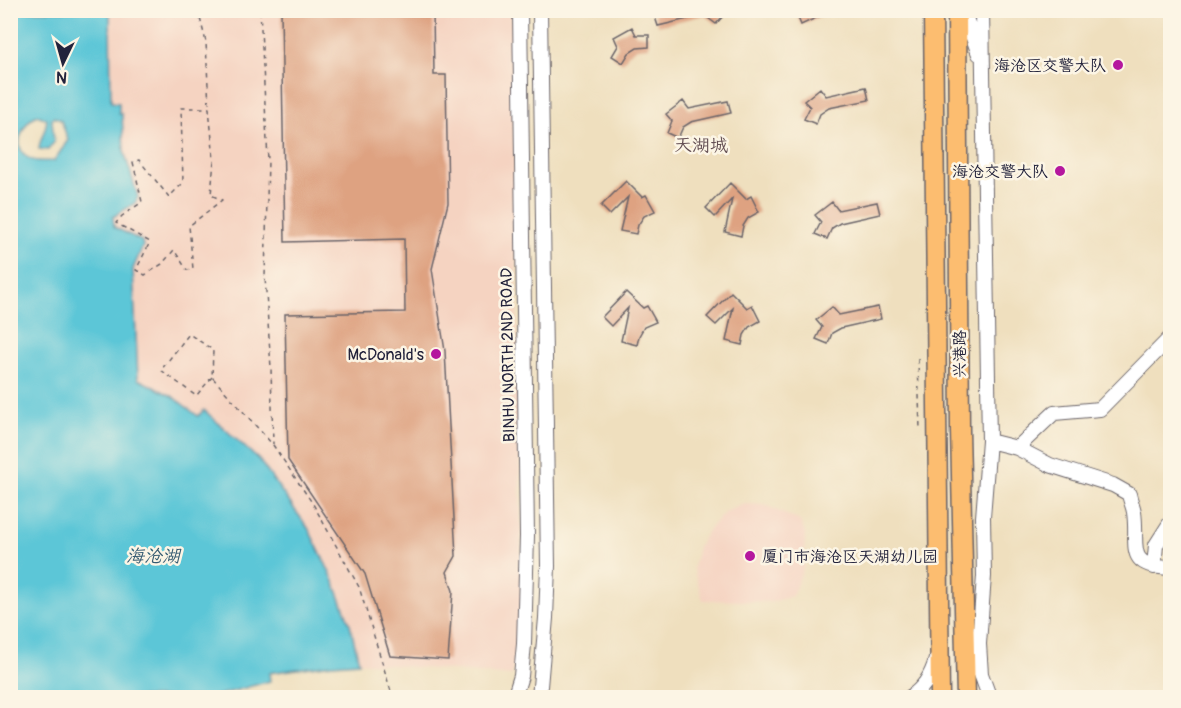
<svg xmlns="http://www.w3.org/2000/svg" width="1181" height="708" viewBox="0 0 1181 708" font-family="Pangolin,'LXGW WenKai TC',sans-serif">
<rect width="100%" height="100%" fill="#fcf5e5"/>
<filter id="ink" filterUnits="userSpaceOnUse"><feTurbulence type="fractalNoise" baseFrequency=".0167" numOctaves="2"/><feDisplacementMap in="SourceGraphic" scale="12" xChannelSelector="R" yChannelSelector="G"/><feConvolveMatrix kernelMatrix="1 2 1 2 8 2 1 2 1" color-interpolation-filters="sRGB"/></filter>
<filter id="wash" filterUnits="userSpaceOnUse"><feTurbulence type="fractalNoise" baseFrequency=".008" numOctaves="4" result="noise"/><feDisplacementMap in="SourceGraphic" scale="24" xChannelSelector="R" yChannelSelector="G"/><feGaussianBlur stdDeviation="1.35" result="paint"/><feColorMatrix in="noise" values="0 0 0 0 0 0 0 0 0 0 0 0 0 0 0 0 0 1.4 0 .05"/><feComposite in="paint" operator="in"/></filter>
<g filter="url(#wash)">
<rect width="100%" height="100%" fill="#efdfbe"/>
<path fill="#f5d3c1" d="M110 11H512L522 601 512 676 359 662 350 624 308 528 259 460 204 410 199 416 172 396 138 380 133 269 143 246 141 241 114 227 113 217 135 203 138 197 124 151 119 114 111 103Z
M744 504 765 505 800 521 805 533 804 566 792 596 772 602 703 600 693 568 698 547 709 529 725 512Z"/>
<path fill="#5cc6d7" stroke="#3f7489" stroke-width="1.5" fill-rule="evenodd" d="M10 11H110L111 102 119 103V114H122L124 151 138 197 135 203 113 217 114 227 142 241 143 246 133 269 138 379 172 396 198 416 204 410 259 460 308 528 333 579 350 624 359 662 332 664 269 673 270 681 212 697H11ZM37 115 47 119C46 131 39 141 39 149L48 150 54 142 52 120 54 117 61 120 68 140 54 161C44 161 33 163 26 156 12 144 24 122 37 115Z"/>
<g id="blocks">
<path fill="#dea281" d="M281 10H433L434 75H446L448 203 432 269 445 351 456 556 447 572 453 591 448 660 390 656 365 574 288 460 285 314 405 312 404 239 285 242Z
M668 10H719L724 15 716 24 704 15 658 26 654 14Z
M801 10H833L801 25 796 13Z
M632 27 636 35H649V47L637 48 629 53 623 63 612 56 618 46 614 37Z
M866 87 869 100 829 108 820 114 816 124 804 119 810 107 804 101 820 88 826 96Z
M683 101 689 109 728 101 731 113 691 122 683 127 678 138 667 133 672 121 666 114Z
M626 181 642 197 646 195 655 211 644 216 638 225 636 234 620 231 628 197 610 215 601 206Z
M730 183 746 199 751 196 759 212 748 218 743 226 741 236 725 232 732 199 715 217 706 208Z
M832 202 838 210 877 202 880 214 840 223 832 228 827 239 815 234 821 222 815 215Z
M626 292 643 308 647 306 656 322 644 327 639 336 637 345 621 341 628 308 611 326 602 317Z
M731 292 747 308 752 305 760 321 749 327 744 335 742 345 726 341 733 308 716 325 707 317Z
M832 307 839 315 878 307 881 319 841 328 832 333 828 344 816 339 822 327 816 320Z"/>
</g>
</g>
<g filter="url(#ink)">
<use href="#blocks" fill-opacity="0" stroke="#6a6469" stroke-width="1.5"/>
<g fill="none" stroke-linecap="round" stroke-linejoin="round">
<defs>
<path id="minor" d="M963 10 979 54
M982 10 989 441 983 517 984 576 979 644 981 674 989 696 992 698
M989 441 1017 448 1050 465 1113 485 1129 494C1130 500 1133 506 1134 512 1139 546 1123 566 1170 568
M1017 448 1054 413 1100 409 1170 338
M1154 567 1156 545 1170 523
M514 698 521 676 524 644 527 536 520 10
M539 698 546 618 548 566 540 10
M909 698C923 689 932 675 936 659"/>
<path id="major" d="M933 10 940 698
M957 10 960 430 966 698"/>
</defs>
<use href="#minor" stroke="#6a6469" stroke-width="16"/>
<use href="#major" stroke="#6a6469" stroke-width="21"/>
<path stroke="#6a6469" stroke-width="1.5" stroke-dasharray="4.5 4.5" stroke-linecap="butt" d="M198 10 206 42 209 108
M260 10 268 160 265 277 271 368 273 444
M181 108H209L214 160 211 195 222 200 189 226 193 269 187 270 174 250 162 264 145 275 136 270 150 242 116 223 122 216 142 202 133 162 139 160 169 197 183 183Z
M918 359 920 431
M212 377 196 396 161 370 189 334 213 350 212 377 273 445 313 504 359 587 393 698"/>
<use href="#minor" stroke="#fff" stroke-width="14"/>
<use href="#major" stroke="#fcbd6f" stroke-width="18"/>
</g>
</g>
<g fill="#b5179e" stroke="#fcf5e5" stroke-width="2">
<circle cx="1118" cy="65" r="6"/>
<circle cx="1060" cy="171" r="6"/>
<circle cx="436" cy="354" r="6"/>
<circle cx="750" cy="556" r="6"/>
</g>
<g text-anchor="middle" stroke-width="5" stroke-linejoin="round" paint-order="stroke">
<g font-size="16" fill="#22223b" stroke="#fcf5e5" text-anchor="end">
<text x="1106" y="71">海沧区交警大队</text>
<text x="1048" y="177">海沧交警大队</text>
<text x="424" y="360">McDonald's</text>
<text x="762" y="562" text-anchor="start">厦门市海沧区天湖幼儿园</text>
</g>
<g font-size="16" fill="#22223b" stroke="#fcf5e5">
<text transform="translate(959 354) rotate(-90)" y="6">兴港路</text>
<text transform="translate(507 355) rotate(-91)" y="6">BINHU NORTH 2ND ROAD</text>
</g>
<g font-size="18" fill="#644f54" stroke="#fcf5e5">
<text x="701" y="151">天湖城</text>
</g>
<g font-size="18" font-style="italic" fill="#365b72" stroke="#fcf5e5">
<text x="153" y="562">海沧湖</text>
</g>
</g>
<rect width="1181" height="708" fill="none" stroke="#fcf5e5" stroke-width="36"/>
<g transform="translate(63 63) rotate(185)" stroke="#fcf5e5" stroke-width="4.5" paint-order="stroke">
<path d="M0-4.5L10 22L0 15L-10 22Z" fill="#22223b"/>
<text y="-9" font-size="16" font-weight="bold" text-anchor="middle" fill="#22223b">N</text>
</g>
</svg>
